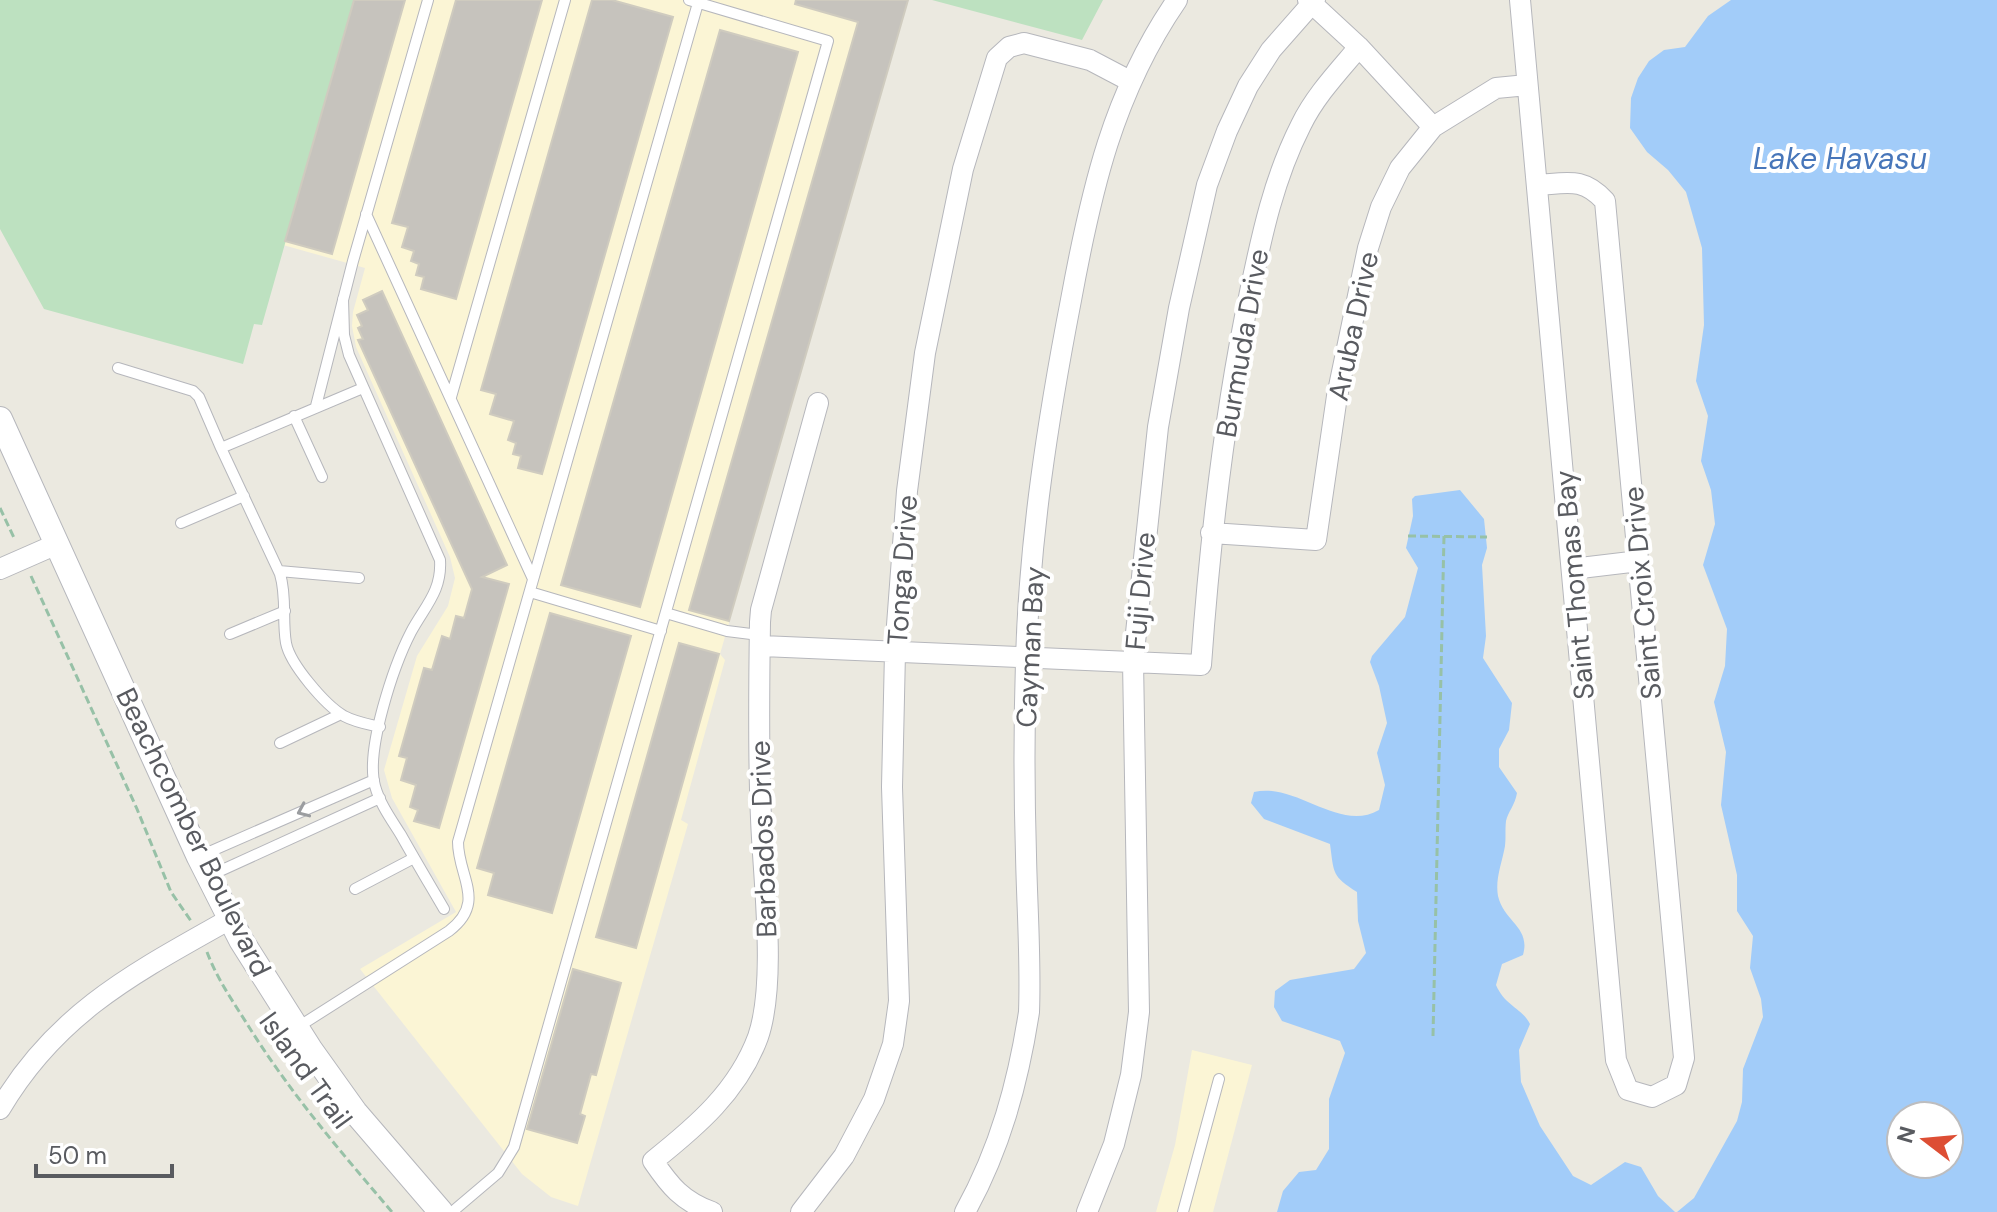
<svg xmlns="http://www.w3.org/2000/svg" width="1997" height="1212" viewBox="0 0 1997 1212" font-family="'DM Sans',sans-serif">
<rect width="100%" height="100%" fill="#ebe9e0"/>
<path fill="#fbf5d5" d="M354 0H908L720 654 725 660 681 820 688 824 578 1206 551 1197 522 1174 360 969 456 912 392 798 384 770 417 656 448 606 455 578 450 557 356 347 352 326 353 312 365 268 283 245Z
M1192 1050 1252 1065 1213 1212H1156L1175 1145Z"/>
<path fill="#bde1c0" d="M0 0H354L262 325 254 324 243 364 44 309 0 229Z
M932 0H1103L1082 40Z"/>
<path fill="#a2ccf9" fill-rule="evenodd" d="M1731 0H1997V1212H1677L1694 1198 1737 1121 1742 1102 1743 1069 1763 1017 1761 999 1750 968 1753 936 1737 911V875L1721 805 1726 752 1714 702 1725 666 1727 629 1703 565 1715 524 1711 490 1701 461 1708 416 1696 381 1704 325 1702 248 1686 192 1668 170 1647 152 1630 128 1631 98 1638 78 1649 61 1664 50 1685 47 1708 16ZM1901 1116H1949V1164H1901Z
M1460 490 1484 519 1487 548 1482 565 1486 636 1483 658 1512 703 1509 730 1499 749V767L1517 793C1515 805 1508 812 1506 821 1505 830 1506 838 1505 846 1502 863 1495 879 1498 896 1504 922 1531 927 1523 955L1502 964 1496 985C1505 1006 1522 1008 1530 1024L1519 1050 1521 1082 1540 1126 1573 1176 1591 1185 1625 1162 1641 1167 1658 1196 1675 1212H1277L1283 1191 1299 1172 1316 1170 1329 1149V1099L1345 1053 1340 1041 1282 1021 1274 1007 1275 991 1290 980 1354 969 1366 953 1358 921 1357 892C1332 876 1334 874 1330 844L1264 819 1251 803 1254 792C1296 782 1339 833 1379 810L1385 785 1377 753 1387 723 1379 686 1370 662 1372 656 1405 617 1418 568 1406 548 1413 516 1412 499 1415 496Z"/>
<path fill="#c6c3bd" stroke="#cfcbbf" stroke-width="2" d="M354 0H405L332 254 285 241Z
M456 0H542L456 299 421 289 424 277 416 275 419 264 411 261 414 251 402 247 408 227 392 223Z
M592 0H612L673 17 542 474 518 468 521 456 513 454 516 443 508 440 514 421 490 414 496 394 481 390Z
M796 0H908L729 621 689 610 858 22 795 4Z
M720 30 798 52 640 607 561 585Z
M382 291 507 565 482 577 509 584 439 828 414 821 418 810 410 807 416 785 401 780 407 758 399 756 424 668 432 670 442 636 450 639 456 616 464 618 472 589 358 340 363 339 358 328 362 326 357 315 368 310 363 300Z
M550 613 631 636 552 913 488 895 494 873 477 868Z
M679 643 719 654 636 948 596 937Z
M573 969 621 983 596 1075 591 1074 580 1114 585 1116 577 1143 527 1129Z"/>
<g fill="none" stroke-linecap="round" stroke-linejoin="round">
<defs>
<path id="service" d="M366 214 533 579
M343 299 344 335 349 355 440 560C442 591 425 606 411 632 394 665 365 750 375 786 380 804 391 819 401 835 415 860 430 885 444 909
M118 368 193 391 199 397 221 448
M363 388 221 448 280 574C287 597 282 620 286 643 290 664 325 705 344 716 355 722 367 724 380 727
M451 397 565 0
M316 406 353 261 428 0
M294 416 322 477
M181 523 244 496
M279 571 359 578
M530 592 661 631
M666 613 727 631 759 635
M230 634 285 611
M280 743 341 714
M200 856 374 780
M209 876 380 798
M355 889 414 858
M298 1027 449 931C487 902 458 877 458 842L698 3
M452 1212 498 1173 514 1147 828 41 689 0
M1183 1212 1219 1079"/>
<path id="minor" d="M1308 0 1359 47 1433 127
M1520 0 1616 1060 1628 1090 1652 1097 1676 1085 1684 1058 1605 201C1583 177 1568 183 1538 185
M1211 533 1316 540 1337 396 1368 248 1381 207 1400 168 1433 127 1496 88 1527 85
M0 569 57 544
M1572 569 1639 561
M761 646 1201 665C1210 539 1224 415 1250 292 1262 234 1274 178 1301 125 1315 96 1338 72 1359 47
M0 1109C57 1012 136 972 230 919
M712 1212C682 1201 670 1186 653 1161 697 1126 738 1091 758 1037 777 982 763 877 761 818 758 753 759 687 760 622L761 610 818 403
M801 1212 844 1156 874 1099 893 1044 899 1001 892 787 895 652 907 491 925 353 963 169 997 58 1009 47 1024 43 1090 60 1130 81
M965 1212C1000 1149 1018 1083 1029 1012 1031 959 1027 907 1026 855 1024 790 1024 725 1026 661 1029 540 1048 419 1071 300 1091 191 1113 93 1177 0
M1087 1212 1114 1144 1131 1075 1139 1012 1133 661 1158 427 1179 308 1207 185 1227 131 1248 86 1271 50 1315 0"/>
<path id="tertiary" d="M0 419 199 857 241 940 310 1049 355 1112 441 1212"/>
</defs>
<use href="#service" stroke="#b6b7bc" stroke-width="12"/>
<use href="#minor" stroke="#b6b7bc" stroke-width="22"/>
<use href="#tertiary" stroke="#b6b7bc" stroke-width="26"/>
<path stroke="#97c1a7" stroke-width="3" stroke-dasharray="8 4" stroke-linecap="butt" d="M0 508 15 540
M1408 536 1487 537
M31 576 137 809 171 892 191 921
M207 952C217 979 234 1003 249 1027 291 1094 341 1152 392 1212
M1433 1036 1444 536"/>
<use href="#service" stroke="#fff" stroke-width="10"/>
<use href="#minor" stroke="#fff" stroke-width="20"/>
<use href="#tertiary" stroke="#fff" stroke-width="24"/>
</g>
<defs><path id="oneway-chevron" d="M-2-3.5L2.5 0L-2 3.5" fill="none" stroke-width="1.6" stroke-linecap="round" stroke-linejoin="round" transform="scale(2)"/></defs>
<use stroke="#9b9da0" href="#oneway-chevron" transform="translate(303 811) rotate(156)"/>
<g text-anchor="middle" stroke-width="8" stroke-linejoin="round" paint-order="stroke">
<g font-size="28" fill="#595b60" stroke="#fff">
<text transform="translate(1353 326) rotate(-78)" y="10">Aruba Drive</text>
<text transform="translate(1242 343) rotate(-80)" y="10">Burmuda Drive</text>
<text transform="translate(902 570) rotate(-86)" y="10">Tonga Drive</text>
<text transform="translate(1574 585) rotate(-95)" y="10">Saint Thomas Bay</text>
<text transform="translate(1140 591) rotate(-85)" y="10">Fuji Drive</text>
<text transform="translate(1642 593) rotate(-95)" y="10">Saint Croix Drive</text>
<text transform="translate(1030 647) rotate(-87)" y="10">Cayman Bay</text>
<text transform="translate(194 832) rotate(64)" y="10">Beachcomber Boulevard</text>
<text transform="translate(763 839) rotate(-92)" y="10">Barbados Drive</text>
<text transform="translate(306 1070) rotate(54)" y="10">Island Trail</text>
</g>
<g font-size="30" font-style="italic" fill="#4776ba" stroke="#fff">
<text x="1840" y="169">Lake Havasu</text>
</g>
</g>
<g transform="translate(1925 1140) rotate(286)"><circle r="38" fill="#ffffff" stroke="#bdbdbf" stroke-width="2"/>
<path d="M0-6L14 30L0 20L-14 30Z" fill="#dd4e34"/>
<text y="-12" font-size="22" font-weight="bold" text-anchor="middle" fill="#595b60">N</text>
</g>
<path d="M36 1164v12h136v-12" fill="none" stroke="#595b60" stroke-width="4"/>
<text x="48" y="1164" font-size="24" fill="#595b60" stroke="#ffffff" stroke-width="6" paint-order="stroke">50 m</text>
</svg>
